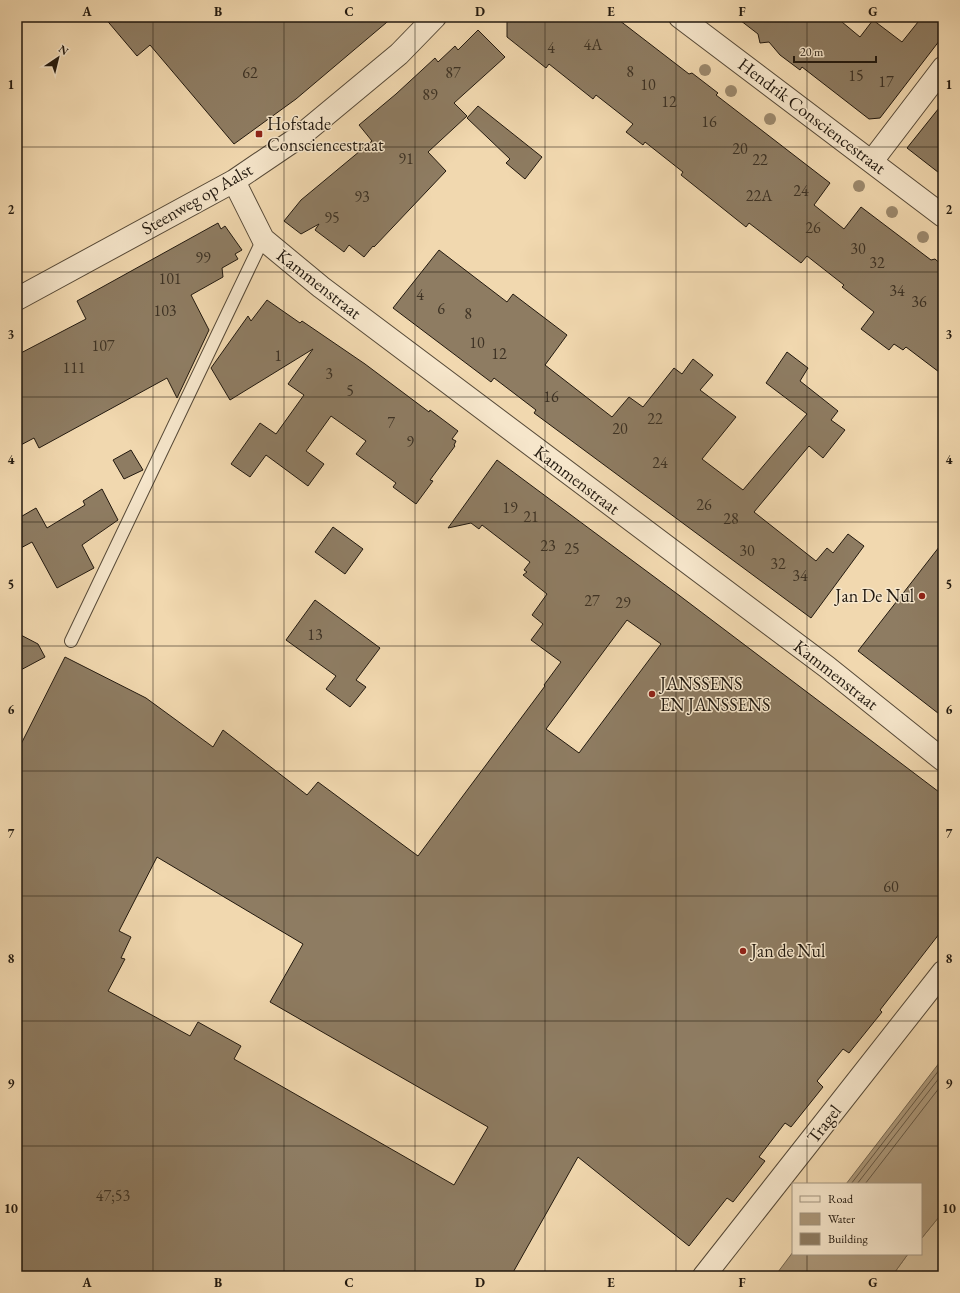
<svg xmlns="http://www.w3.org/2000/svg" width="960" height="1293" viewBox="0 0 960 1293" font-family="'EB Garamond',serif">
<rect width="100%" height="100%" fill="#f1d8af"/>
<filter id="stains"><feTurbulence type="fractalNoise" baseFrequency=".005" numOctaves="4"/><feColorMatrix values="0 0 0 0 .2 0 0 0 0 .09 0 0 0 0 .02 0 0 0 .5 -.17"/></filter>
<radialGradient id="worn" r=".72"><stop offset=".6" stop-color="#630" stop-opacity="0"/><stop offset="1" stop-color="#630" stop-opacity=".3"/></radialGradient>
<path fill="#ceb894" stroke="#786852" d="M943 1212V1276H892L908 1254H921V1239Z"/>
<path fill="#ab9779" stroke="#74654f" d="M943 1058V1212L921 1239V1184H846Z
M793 1252V1254H908L892 1276H775Z"/>
<g fill="none" stroke-linecap="round" stroke-linejoin="round">
<path stroke="#665844" stroke-width="1" d="M851 1184 943 1065
M857 1184 943 1073
M865 1184 943 1083"/>
</g>
<path fill="#8e7c62" stroke="#22190f" fill-rule="evenodd" d="M104 17H393L296 99 234 144 150 45 137 56Z
M507 17H615L689 74 692 73 718 93 716 95 830 183 814 205 844 229 861 207 931 260 935 259 943 266V375L906 347 903 350 894 344 889 350 861 329 874 312 842 287 844 285 807 256 801 263 749 223 746 227 681 175 683 172 645 142 643 145 626 132 633 124 596 95 593 99 549 64 546 68 507 37Z
M736 17H836L860 37 873 20 902 42 922 17H943V36L880 118 869 119 802 67 800 70 780 55 769 42 760 43 758 34Z
M478 30 505 57 454 103 467 116 428 152 446 171 374 247 373 246 364 257 349 245 344 252 315 230 319 224 301 234 284 221 301 200 372 141 359 125 396 94 435 58 438 62 455 46 458 50Z
M943 103V176L907 148Z
M478 106 542 157 525 179 506 163 510 159 467 118Z
M218 223 221 229 225 226 242 250 235 254 238 259 222 268 223 277 191 295 209 330 177 398 167 378 39 448 34 438 17 447V355L86 319 77 301Z
M439 250 507 302 513 294 567 335 545 365 612 417 629 397 643 407 674 368 682 374 693 359 713 375 700 390 736 417 702 459 743 490 807 414 766 383 787 352 808 368 800 381 838 411 831 420 845 430 823 458 809 446 754 512 816 561 827 548 833 553 848 534 864 546 811 618 534 413 536 410 494 378 491 382 393 308Z
M267 300 300 323 302 321 365 364 429 412 430 410 458 431 452 439 456 441 454 445 455 446 430 480 433 481 416 504 393 487 396 483 356 454 366 441 331 416 306 451 324 464 308 486 266 455 250 477 231 464 260 423 276 434 304 395 288 384 313 349 230 400 211 368 248 316 251 321Z
M131 450 143 470 124 479 113 460Z
M497 460 680 596 943 795V929L880 1010 882 1012 849 1053 843 1049 817 1081 823 1087 791 1127 785 1123 759 1157 765 1161 733 1202 727 1198 689 1246 578 1157 511 1276H17V752L65 657 146 698 213 747 223 730 307 795 318 782 418 856 545 686 544 685 561 662 531 640 543 624 532 615 547 594 523 575 527 572 524 570 530 562 482 525 479 529 471 523 448 528ZM627 620 661 644 579 753 546 729ZM157 857 303 944 270 1002 488 1127 454 1185 234 1059 241 1046 198 1022 190 1036 108 991 125 959 121 958 131 937 119 931Z
M102 489 118 520 82 545 94 568 57 588 32 542 17 550V519L36 508 47 528 85 505 83 501Z
M333 527 363 549 345 574 315 552Z
M943 542V717L858 651Z
M315 600 380 648 356 680 366 687 350 707 326 689 336 676 286 640Z
M17 633 38 644 45 657 17 672Z"/>
<g fill="none" stroke-linecap="round" stroke-linejoin="round">
<defs>
<path id="lane" d="M71 641 263 239"/>
<path id="street" d="M680 17 943 216
M872 161 943 68
M234 181 263 239 321 287 827 667 943 760
M17 299 234 181 299 137 399 54 435 17
M704 1276 943 972"/>
</defs>
<use href="#lane" stroke="#564937" stroke-width="14"/>
<use href="#street" stroke="#564937" stroke-width="24"/>
<use href="#lane" stroke="#f6e6cb" stroke-width="12"/>
<use href="#street" stroke="#f6e6cb" stroke-width="22"/>
</g>
<g fill="#9c896d">
<circle cx="705" cy="70" r="6"/>
<circle cx="731" cy="91" r="6"/>
<circle cx="770" cy="119" r="6"/>
<circle cx="859" cy="186" r="6"/>
<circle cx="892" cy="212" r="6"/>
<circle cx="923" cy="237" r="6"/>
</g>
<path fill="none" stroke="#22190f" stroke-width="1" stroke-opacity="0.55" d="M153 17V1276M284 17V1276M415 17V1276M545 17V1276M676 17V1276M807 17V1184M17 147H943M17 272H943M17 397H943M17 522H943M17 646H943M17 771H943M17 896H943M17 1021H943M17 1146H943M807 1254V1276"/>
<g fill="#8f2418" stroke="#f6e6cb" stroke-width="1.5">
<rect x="255" y="130" width="8" height="8" rx="2"/>
<circle cx="922" cy="596" r="4"/>
<circle cx="652" cy="694" r="4"/>
<circle cx="743" cy="951" r="4"/>
</g>
<g text-anchor="middle" stroke-width="3" stroke-linejoin="round" paint-order="stroke">
<g font-size="16" fill="#3d3224">
<text x="593" y="50">4A</text>
<text x="551" y="53">4</text>
<text x="630" y="77">8</text>
<text x="250" y="78">62</text>
<text x="453" y="78">87</text>
<text x="856" y="81">15</text>
<text x="886" y="87">17</text>
<text x="648" y="90">10</text>
<text x="430" y="100">89</text>
<text x="669" y="107">12</text>
<text x="709" y="127">16</text>
<text x="740" y="154">20</text>
<text x="406" y="164">91</text>
<text x="760" y="165">22</text>
<text x="801" y="196">24</text>
<text x="759" y="201">22A</text>
<text x="362" y="202">93</text>
<text x="332" y="223">95</text>
<text x="813" y="233">26</text>
<text x="858" y="254">30</text>
<text x="203" y="263">99</text>
<text x="877" y="268">32</text>
<text x="170" y="284">101</text>
<text x="897" y="296">34</text>
<text x="420" y="300">4</text>
<text x="919" y="307">36</text>
<text x="441" y="314">6</text>
<text x="165" y="316">103</text>
<text x="468" y="319">8</text>
<text x="477" y="348">10</text>
<text x="103" y="351">107</text>
<text x="499" y="359">12</text>
<text x="278" y="361">1</text>
<text x="74" y="373">111</text>
<text x="329" y="379">3</text>
<text x="350" y="396">5</text>
<text x="551" y="402">16</text>
<text x="655" y="424">22</text>
<text x="391" y="428">7</text>
<text x="620" y="434">20</text>
<text x="410" y="447">9</text>
<text x="660" y="468">24</text>
<text x="704" y="510">26</text>
<text x="510" y="513">19</text>
<text x="531" y="522">21</text>
<text x="731" y="524">28</text>
<text x="548" y="551">23</text>
<text x="572" y="554">25</text>
<text x="747" y="556">30</text>
<text x="778" y="569">32</text>
<text x="800" y="581">34</text>
<text x="592" y="606">27</text>
<text x="623" y="608">29</text>
<text x="315" y="640">13</text>
<text x="891" y="892">60</text>
<text x="113" y="1201">47;53</text>
</g>
<g font-size="18" fill="#22190f" stroke="#f6e6cb">
<text transform="translate(812 116) rotate(37)" y="6">Hendrik Consciencestraat</text>
<text transform="translate(197 199) rotate(-30)" y="6">Steenweg op Aalst</text>
<text transform="translate(319 284) rotate(38)" y="6">Kammenstraat</text>
<text transform="translate(577 480) rotate(37)" y="6">Kammenstraat</text>
<text transform="translate(836 675) rotate(38)" y="6">Kammenstraat</text>
<text transform="translate(824 1124) rotate(-52)" y="6">Tragel</text>
</g>
<g font-size="18" fill="#22190f" stroke="#f6e6cb" text-anchor="start">
<text x="267" y="130">Hofstade<tspan x="267" dy="21">Consciencestraat</tspan></text>
<text x="914" y="602" text-anchor="end">Jan De Nul</text>
<text x="660" y="690">JANSSENS<tspan x="660" dy="21">EN JANSSENS</tspan></text>
<text x="751" y="957">Jan de Nul</text>
</g>
</g>
<rect width="960" height="1293" fill="none" stroke="#f1d8af" stroke-width="44"/>
<rect x="792" y="1183" width="130" height="72" fill="#f6e6cb" stroke="#a19480"/>
<rect x="800" y="1196" width="20" height="6" fill="#f6e6cb" stroke="#a19480"/>
<text x="828" y="1203" font-size="12" fill="#22190f">Road</text>
<rect x="800" y="1213" width="20" height="12" fill="#ab9779" stroke="#a19480"/>
<text x="828" y="1223" font-size="12" fill="#22190f">Water</text>
<rect x="800" y="1233" width="20" height="12" fill="#8e7c62" stroke="#a19480"/>
<text x="828" y="1243" font-size="12" fill="#22190f">Building</text>
<g transform="translate(58 58) rotate(35)" stroke="#f6e6cb" stroke-width="3" paint-order="stroke">
<path d="M0-3L7 15L0 10L-7 15Z" fill="#22190f"/>
<text y="-6" font-size="11" font-weight="bold" text-anchor="middle" fill="#22190f">N</text>
</g>
<path d="M794 56v6h82v-6" fill="none" stroke="#22190f" stroke-width="2"/>
<text x="800" y="56" font-size="12" fill="#22190f" stroke="#f6e6cb" stroke-width="3" paint-order="stroke">20 m</text>
<rect x="22" y="22" width="916" height="1249" fill="none" stroke="#22190f" stroke-width="1.5"/>
<g font-size="13" text-anchor="middle" font-weight="bold" fill="#22190f">
<text x="87" y="16">A</text>
<text x="218" y="16">B</text>
<text x="349" y="16">C</text>
<text x="480" y="16">D</text>
<text x="611" y="16">E</text>
<text x="742" y="16">F</text>
<text x="873" y="16">G</text>
<text x="11" y="89">1</text>
<text x="949" y="89">1</text>
<text x="11" y="214">2</text>
<text x="949" y="214">2</text>
<text x="11" y="339">3</text>
<text x="949" y="339">3</text>
<text x="11" y="464">4</text>
<text x="949" y="464">4</text>
<text x="11" y="589">5</text>
<text x="949" y="589">5</text>
<text x="11" y="714">6</text>
<text x="949" y="714">6</text>
<text x="11" y="838">7</text>
<text x="949" y="838">7</text>
<text x="11" y="963">8</text>
<text x="949" y="963">8</text>
<text x="11" y="1088">9</text>
<text x="949" y="1088">9</text>
<text x="11" y="1213">10</text>
<text x="949" y="1213">10</text>
<text x="87" y="1287">A</text>
<text x="218" y="1287">B</text>
<text x="349" y="1287">C</text>
<text x="480" y="1287">D</text>
<text x="611" y="1287">E</text>
<text x="742" y="1287">F</text>
<text x="873" y="1287">G</text>
</g>
<rect width="100%" height="100%" filter="url(#stains)"/>
<rect width="100%" height="100%" fill="url(#worn)"/>
</svg>
